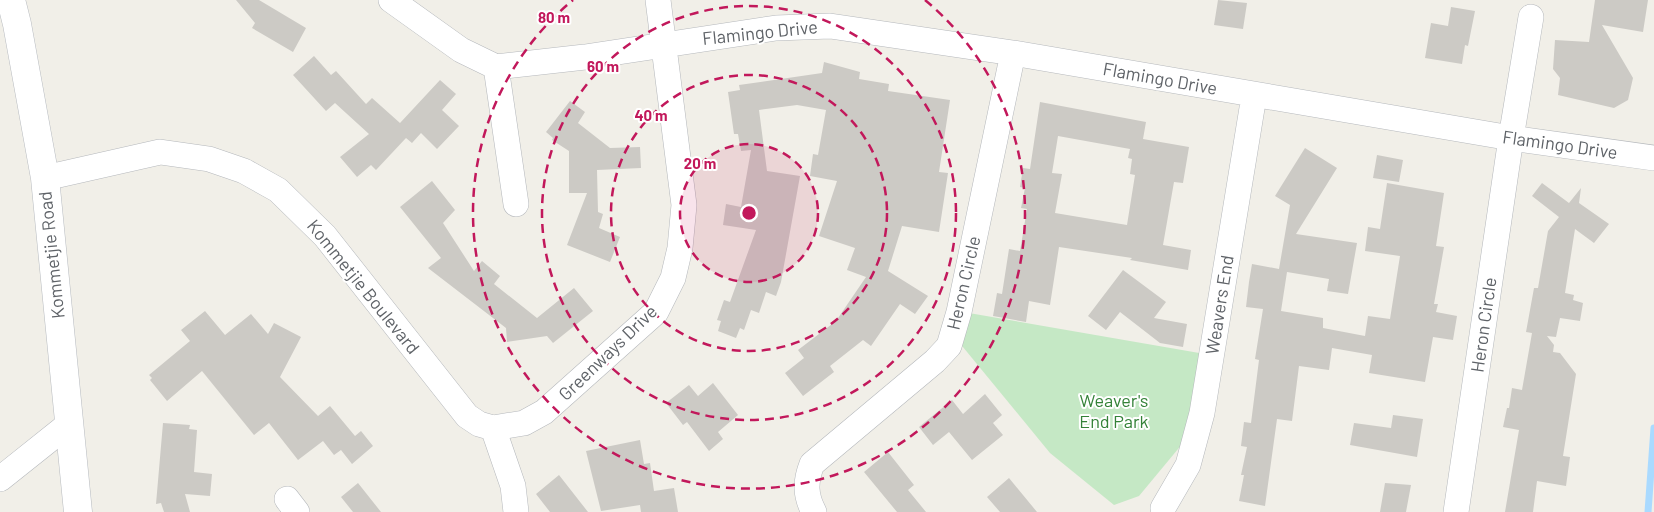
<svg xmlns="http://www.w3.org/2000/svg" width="1654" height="512" viewBox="0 0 1654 512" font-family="Barlow,sans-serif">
<rect width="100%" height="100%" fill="#f1efe8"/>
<path fill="#c5e8c5" d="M969 313 1205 354 1188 437 1139 496 1114 505 1050 453 958 341Z"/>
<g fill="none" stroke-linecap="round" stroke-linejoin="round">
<path stroke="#aadaff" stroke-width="7" d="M1648 512 1654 428"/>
</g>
<path fill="#cccac5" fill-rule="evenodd" d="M236 0H259L306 28 293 52 252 28 255 23Z
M1218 0 1247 3 1243 29 1214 25Z
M1595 0H1648L1643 32 1602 25 1633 78 1628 100 1614 108 1558 95 1560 78 1553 69 1555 40 1589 42Z
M1451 7 1475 11 1468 46 1465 45 1462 64 1425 58 1431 23 1448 26Z
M314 56 331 75 336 71 366 104 372 98 400 123 440 80 456 94 442 110 459 126 437 149 421 133 412 143 406 138 376 170 371 165 357 177 340 157 369 134 335 103 326 111 293 75Z
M824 62 860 72 859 79 889 84 888 91 950 100 939 172 948 173 939 232 902 226 888 271 928 296 915 314 900 304 871 346 863 340 830 366 834 372 803 396 785 373 804 358 798 350 836 321 866 277 847 270 855 248 819 236 837 181 810 176 813 154 818 155 826 110 797 105 759 110 767 171 800 176 781 282 776 296 766 292 759 313 751 310 744 330 740 328 736 338 718 331 721 321 717 320 724 300 730 302 756 230 723 225 726 204 741 207 751 150 741 151 738 134H734L728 92 740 90 739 85 822 73Z
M570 101 585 112 578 123 610 148 640 147 641 168 597 170 598 212 603 214 599 228 620 237 610 262 567 245 587 193H569V151L552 140 553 138 546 132Z
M1040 102 1146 122 1143 139 1189 147 1183 183 1174 182 1163 245 1191 250 1188 270 1130 260 1132 258 1059 247 1050 305 1029 301 1026 322 993 316 997 293 1002 294 1009 249 1020 251 1027 209 1021 208 1025 188 1020 187 1023 168 1030 169ZM1058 136 1130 149 1128 158 1132 159 1130 174 1135 175 1127 225 1055 213 1062 174 1052 173Z
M1305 148 1337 168 1296 234 1357 243 1348 294 1327 291 1329 279 1287 272 1281 311 1323 318V328L1365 336 1368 316 1390 319 1400 256 1365 251 1368 227 1380 229 1387 183 1444 193 1436 246 1444 247 1434 304H1438L1436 312 1457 316 1453 340 1433 337 1425 382 1369 373 1372 355 1332 348 1329 370 1299 366 1292 421 1277 419 1265 506 1239 501 1244 475H1241L1247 447 1241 446 1244 422 1251 423 1259 360 1255 359 1263 309 1246 307 1249 282 1252 264 1279 269 1290 205 1275 196Z
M1377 155 1403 160 1399 182 1373 178Z
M432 181 455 210 443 223 474 271 482 261 500 276 494 284 537 318 574 288 593 311 553 343 547 336 507 342 506 328 428 268 441 258 400 207Z
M1542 183 1569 203 1581 188 1579 203 1609 224 1594 243 1575 229 1565 293 1574 295 1573 300 1583 303 1580 321 1560 318 1556 337 1547 336 1554 345 1553 352 1560 353 1576 374 1563 456 1570 457 1566 486 1537 481 1533 512H1505L1519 430 1503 427 1507 408H1509L1512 388 1522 390 1532 333 1526 332 1534 288H1538L1548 231 1559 217 1532 196Z
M1123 270 1166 302 1154 318 1187 324 1183 347 1160 343 1120 312 1106 330 1088 316Z
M205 311 225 335 251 314 268 334 274 323 301 337 280 377 318 416 330 406 355 436 361 431 373 446 352 464 341 450 334 455 323 441 298 460 269 423 254 435 202 371 167 401 150 380 152 378 149 375 190 341 181 330Z
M713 383 738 415 718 432 723 439 709 451 687 422 683 425 666 403 689 385 698 396Z
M985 394 1002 415 993 423 1003 435 972 460 949 432 933 445 919 427 952 400 963 414Z
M1393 415 1423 419 1417 457 1350 445 1354 423 1391 428Z
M163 423 190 425 189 429 197 430 194 472 212 474 210 496 185 494 190 512H164L161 503 156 504Z
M640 440 644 464 650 463 654 491 674 488 678 512H641L640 505 601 511 586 451Z
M888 452 914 485 908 490 926 512H897L864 472Z
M559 475 588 512H550L536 494Z
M1009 478 1037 512H1000L987 497Z
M358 483 381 512H353L341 497Z
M1385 483 1411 485 1406 512H1380Z"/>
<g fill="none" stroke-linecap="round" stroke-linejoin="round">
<defs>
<path id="street" d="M391 0 461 50 496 67 585 57 776 28 830 26 1013 53 1511 138 1654 158
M496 67 516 204
M45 178 160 152 209 159 244 171 278 190 325 236 467 416 479 424 493 428 524 423 544 412 656 312 673 278 680 248 684 205 658 0
M493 428 513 486 516 512
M0 479 69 424
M287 499 297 512
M1163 508 1188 465 1202 413 1254 96
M814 512C805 495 805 482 812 464L935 361 949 346 959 312 1013 53
M1456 512 1511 138 1531 17"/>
<path id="secondary" d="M11 0 17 24 45 178 78 512"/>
</defs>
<use href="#street" stroke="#b5b8bc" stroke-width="26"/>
<use href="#secondary" stroke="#b6babf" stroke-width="29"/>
<use href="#street" stroke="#fff" stroke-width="25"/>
<use href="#secondary" stroke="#fff" stroke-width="28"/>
</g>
<circle cx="749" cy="213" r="69" fill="#c2185b" fill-opacity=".12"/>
<g fill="none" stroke="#c2185b" stroke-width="2.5" stroke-dasharray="9 6">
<circle cx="749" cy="213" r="69"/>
<circle cx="749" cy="213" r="138"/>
<circle cx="749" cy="213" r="207"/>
<path d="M925 0A276 276 0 1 1 573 0"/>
</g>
<g text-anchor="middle" stroke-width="4" stroke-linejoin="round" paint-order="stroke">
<g font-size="18" fill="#5f6368" stroke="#fff">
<text transform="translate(760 33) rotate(-6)" y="6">Flamingo Drive</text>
<text transform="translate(1160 79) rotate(10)" y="6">Flamingo Drive</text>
<text transform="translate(1560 145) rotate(8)" y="6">Flamingo Drive</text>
<text transform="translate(52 255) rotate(-96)" y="6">Kommetjie Road</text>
<text transform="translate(964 283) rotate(-77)" y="6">Heron Circle</text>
<text transform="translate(363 287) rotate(51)" y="6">Kommetjie Boulevard</text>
<text transform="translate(1220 305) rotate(-81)" y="6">Weavers End</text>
<text transform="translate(1484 325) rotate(-82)" y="6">Heron Circle</text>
<text transform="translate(608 353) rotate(-44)" y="6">Greenways Drive</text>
</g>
<g font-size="18" fill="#348238" stroke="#fff">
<text x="1114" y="407">Weaver's<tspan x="1114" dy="21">End Park</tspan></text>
</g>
</g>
<circle cx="749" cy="213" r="8" fill="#c2185b" stroke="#fff" stroke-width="2.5"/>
<g font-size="15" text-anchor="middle" font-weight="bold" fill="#c2185b" stroke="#fff" stroke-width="4" stroke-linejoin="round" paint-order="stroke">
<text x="554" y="23">80 m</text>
<text x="603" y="72">60 m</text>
<text x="651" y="121">40 m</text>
<text x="700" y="169">20 m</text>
</g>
</svg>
